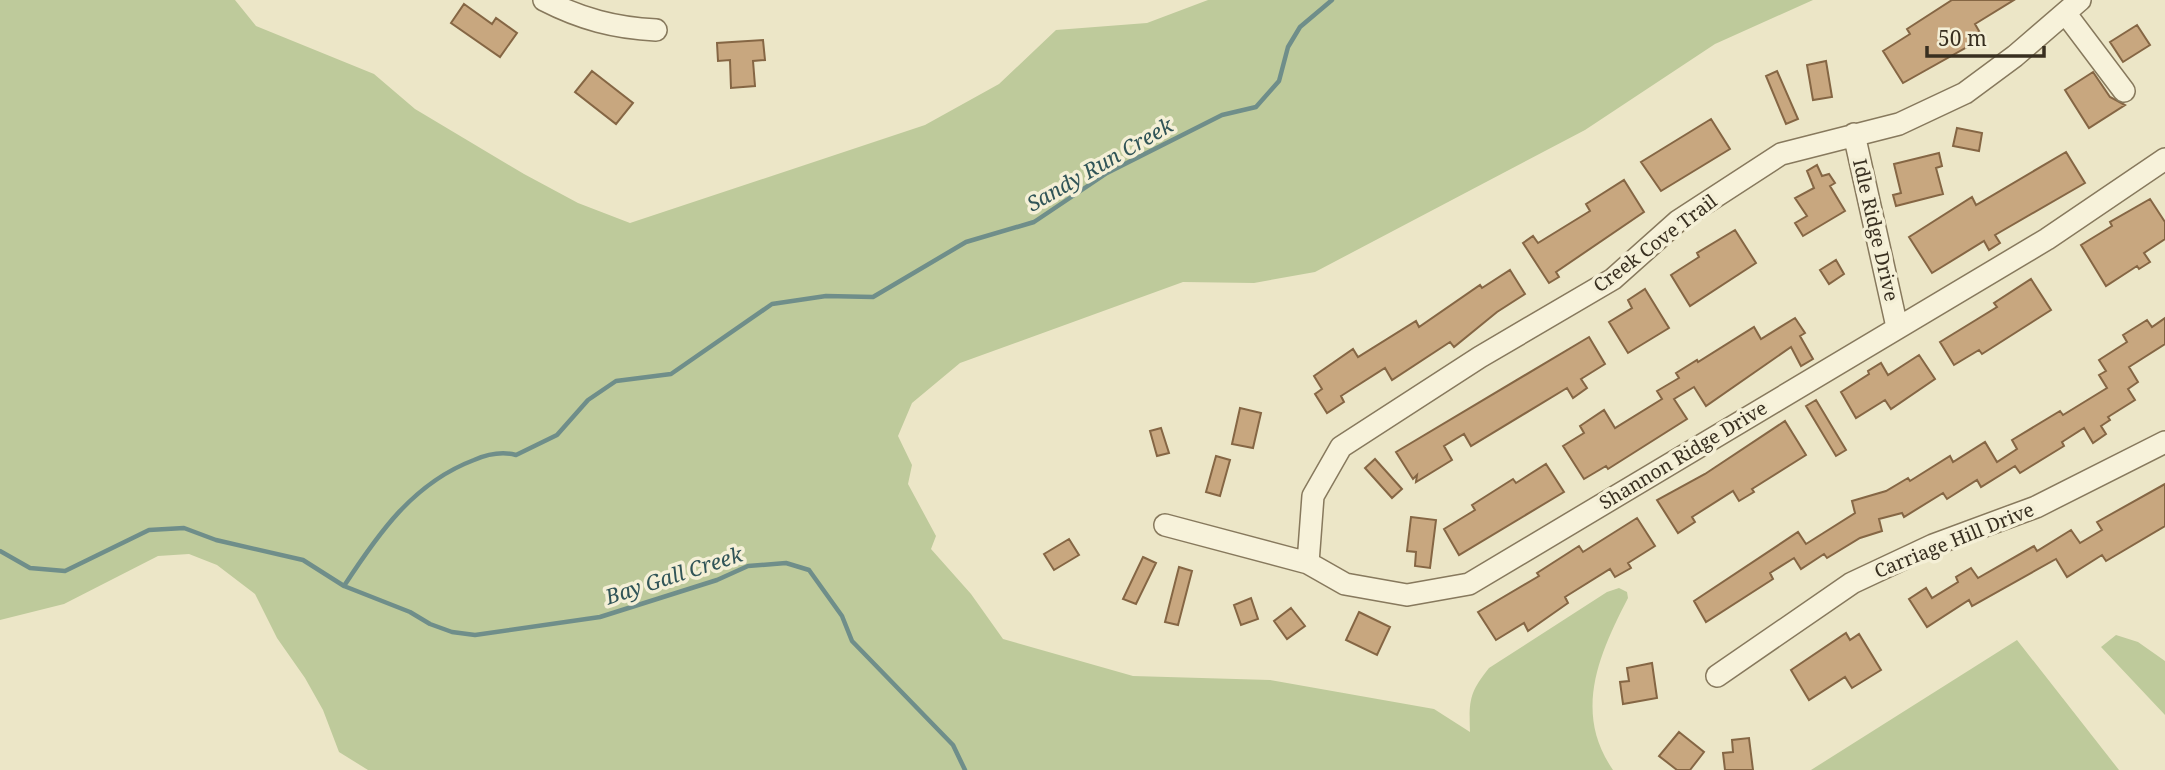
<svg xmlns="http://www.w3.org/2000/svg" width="2165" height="770" viewBox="0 0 2165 770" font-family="'Noto Serif',serif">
<rect width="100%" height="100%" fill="#ece6c7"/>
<path fill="#beca9b" d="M0 0H235L256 26 374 74 415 109 524 174 578 203 630 223 925 125 999 84 1056 30 1147 23 1208 0H1813L1715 44 1585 130 1315 272 1254 283 1183 282 960 363 912 403 898 436 912 465 908 484 936 536 931 549 971 594 1003 639 1133 676 1270 680 1434 709 1470 732C1469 701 1469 693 1489 668L1607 592 1619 588 1627 592 1628 598C1599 654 1573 712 1613 770H368L339 752 323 710 305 678 277 638 255 594 217 565 189 554 158 556 64 604 0 620Z
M2116 635 2138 642 2165 661V715L2101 647Z
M2017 640 2119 770H1811Z"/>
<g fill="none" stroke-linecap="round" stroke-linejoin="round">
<path stroke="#6f8e8a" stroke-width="4.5" d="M0 551 30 568 65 571 149 530 184 528 216 540 303 560 344 586 410 612 430 624 452 632 475 635 600 617 717 580 748 566 786 563 809 570 842 616 852 641 953 745 965 770
M344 586C378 534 413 483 474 460 488 454 501 451 516 455L557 435 588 400 616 381 671 374 772 304 826 296 873 297 966 242 1034 222 1107 173 1222 115 1256 107 1279 81 1288 47 1300 27 1332 0"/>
</g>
<path fill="#c8a77f" stroke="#856644" stroke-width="2" d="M1952 0H2014L1975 24 1983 38 1903 83 1883 51 1910 34 1907 29Z
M464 4 492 24 496 18 517 33 500 57 451 23Z
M2137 25 2150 45 2123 62 2110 42Z
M763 40 765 60 753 61 755 86 731 88 730 60 718 61 717 43Z
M1826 61 1832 97 1813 100 1807 65Z
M592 71 633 103 616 124 575 92Z
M1777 71 1798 119 1786 124 1766 76Z
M2093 72 2110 97 2125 105 2089 128 2065 90Z
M1711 119 1730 149 1661 191 1641 162Z
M1957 128 1982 133 1979 151 1953 146Z
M2066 152 2085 183 1995 235 2000 243 1989 250 1984 241 1932 273 1909 237 1972 197 1976 205Z
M1939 153 1942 166 1936 168 1943 194 1896 206 1893 195 1901 193 1894 164Z
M1817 165 1822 176 1829 174 1835 183 1830 186 1845 211 1803 236 1795 223 1807 216 1795 198 1814 188 1807 171Z
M1624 180 1644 212 1556 272 1559 277 1549 283 1523 243 1533 236 1538 243 1590 211 1586 204Z
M2150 199 2165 222V239L2144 253 2150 262 2139 269 2137 266 2106 286 2081 245 2112 226 2110 222Z
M1735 230 1756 263 1690 306 1671 275 1699 257 1697 253Z
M1836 260 1844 274 1829 284 1820 270Z
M1510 270 1525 294 1497 312 1454 347 1450 342 1392 380 1385 368 1341 396 1344 402 1327 413 1315 394 1322 389 1314 376 1353 349 1358 357 1416 321 1419 327 1480 285 1482 288Z
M2031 279 2051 310 1982 354 1979 350 1954 365 1940 342 1997 307 1994 303Z
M1645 289 1669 328 1628 353 1609 322 1632 308 1628 300Z
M1795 318 1805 333 1800 336 1813 359 1801 366 1791 347 1706 406 1694 387 1674 399 1687 419 1608 469 1606 466 1584 479 1563 446 1584 433 1580 426 1604 410 1615 428 1662 399 1657 391 1679 378 1676 373 1697 360 1698 362 1754 327 1761 339Z
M2165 318V344L2129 367 2138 382 2128 389 2135 400 2108 417 2110 420 2101 426 2106 434 2093 443 2084 428 2062 442 2064 446 2020 473 2015 466 1981 487 1977 480 1947 499 1943 493 1904 517 1902 513 1879 519 1882 531 1860 538 1827 558 1824 554 1801 569 1794 558 1770 573 1773 579 1706 622 1694 601 1798 532 1806 544 1855 513 1852 501 1886 491 1908 478 1910 481 1950 456 1953 462 1985 442 1997 462 2017 449 2012 440 2060 411 2063 415 2107 388 2099 375 2106 371 2099 360 2127 342 2123 335 2147 320 2152 327Z
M1589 337 1605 364 1581 379 1587 388 1573 398 1567 388 1471 446 1464 434 1444 446 1452 460 1416 482 1417 475 1413 479 1396 452Z
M1919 355 1935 379 1891 409 1885 400 1856 418 1841 392 1869 374 1868 371 1881 363 1888 375Z
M1816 400 1846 450 1836 456 1806 406Z
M1240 408 1261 413 1253 448 1232 444Z
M1785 421 1806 455 1752 489 1754 492 1739 501 1733 491 1692 517 1695 522 1678 533 1657 500 1705 474Z
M1161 428 1169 453 1157 456 1150 431Z
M1216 456 1230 460 1220 496 1206 492Z
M1375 459 1402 489 1392 498 1365 468Z
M1546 464 1564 492 1459 555 1444 529 1475 510 1472 505 1513 479 1516 483Z
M2165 484V526L2106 561 2102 555 2067 577 2056 559 1972 606 1969 600 1927 627 1909 599 1926 588 1932 598 1958 582 1956 577 1971 568 1978 578 2034 546 2037 551 2071 530 2080 543 2102 530 2097 522Z
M1411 517 1436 520 1430 568 1415 566 1416 552 1407 551Z
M1637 518 1655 546 1628 563 1631 568 1615 577 1610 569 1565 597 1568 603 1528 631 1524 623 1496 640 1478 612 1539 576 1537 573 1579 546 1583 552Z
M1069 539 1079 555 1054 570 1044 554Z
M1143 557 1156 563 1136 604 1123 599Z
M1179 567 1192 571 1178 625 1165 622Z
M1251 598 1258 619 1241 625 1234 605Z
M1291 608 1305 626 1287 639 1274 621Z
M1359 612 1390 627 1377 655 1346 640Z
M1846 633 1850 640 1859 634 1881 670 1852 688 1845 677 1809 700 1791 670Z
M1652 663 1657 698 1623 704 1620 682 1629 681 1627 668Z
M1679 732 1704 752 1690 770H1677L1659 756Z
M1749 738 1753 770H1725L1723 753 1733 752 1732 740Z"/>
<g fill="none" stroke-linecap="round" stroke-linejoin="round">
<defs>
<path id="minor" d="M544 0C581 19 615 28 656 30
M2066 14 2124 91
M1854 134 1897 327
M1165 525 1308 563 1345 584 1407 595 1469 584 2047 239 2165 159
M1308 563 1313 496 1341 447 1480 357 1613 279 1678 221 1781 154 1899 124 1965 93 2015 56 2080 0
M1717 676 1852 583 1933 545 2036 507 2165 442"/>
</defs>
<use href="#minor" stroke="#87795d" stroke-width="24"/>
<use href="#minor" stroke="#f7f2da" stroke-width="21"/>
</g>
<g text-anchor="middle" stroke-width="7" stroke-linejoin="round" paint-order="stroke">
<g font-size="19" fill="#382f20" stroke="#f4efd6">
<text transform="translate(1876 230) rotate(77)" y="7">Idle Ridge Drive</text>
<text transform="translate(1655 243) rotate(-37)" y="7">Creek Cove Trail</text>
<text transform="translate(1683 455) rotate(-31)" y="7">Shannon Ridge Drive</text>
<text transform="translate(1954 540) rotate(-22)" y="7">Carriage Hill Drive</text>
</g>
<g font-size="21" font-style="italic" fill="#305457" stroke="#f4efd6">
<text transform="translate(1100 165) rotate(-30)" y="7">Sandy Run Creek</text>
<text transform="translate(674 576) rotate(-18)" y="7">Bay Gall Creek</text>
</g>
</g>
<path d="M1927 46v10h117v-10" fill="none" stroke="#382f20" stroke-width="3.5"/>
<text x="1938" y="46" font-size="21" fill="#382f20" stroke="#f4efd6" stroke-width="5" paint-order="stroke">50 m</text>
</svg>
